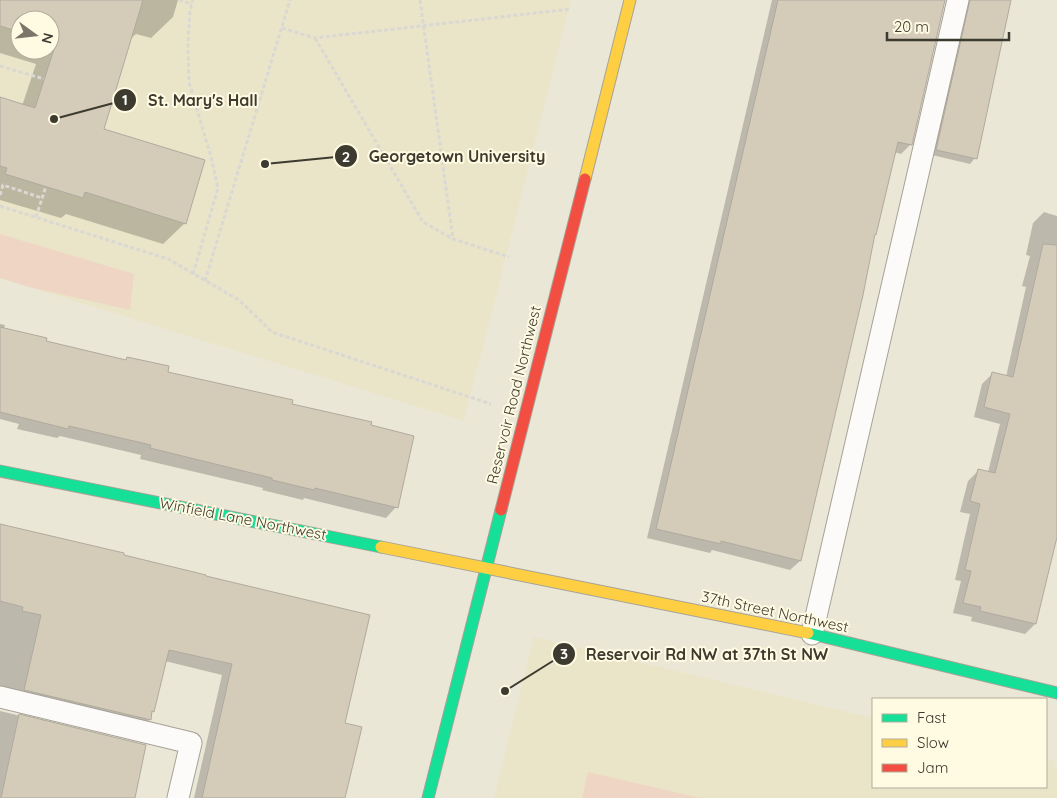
<svg xmlns="http://www.w3.org/2000/svg" width="1057" height="798" viewBox="0 0 1057 798" font-family="Quicksand,sans-serif">
<rect width="100%" height="100%" fill="#ebe7d7"/>
<path fill="#eae4c8" fill-rule="evenodd" d="M0 0H571L464 421 0 278ZM20 20H50V50H20Z
M534 637 873 718V787H1046V759L1053 760 1057 773V798H494Z"/>
<path fill="#efd6c4" d="M0 234 134 274 130 310 29 287 0 278Z
M588 772 700 798H582Z"/>
<path fill="#0003" fill-rule="evenodd" d="M0 0H178L173 17 151 38 136 34 129 40 102 130 185 223 163 244 66 214 61 218 0 200V99L22 106 36 64 0 53ZM20 20H50V50H20Z
M772 0H944L911 144 901 154 894 152 875 234 873 236 800 561 790 570 712 550 710 553 647 538Z
M964 0H995L975 158 970 164 932 155Z
M1044 212 1057 216V531L1035 624 1025 634 971 621 972 617 953 613 961 581 955 580 970 514 960 512 968 481 979 470 988 472 1000 424 974 417 982 384 992 374 1006 377 1026 287 1022 286 1030 256 1026 255 1033 223Z
M0 324 5 325 4 329 44 342 125 361 127 358 166 373 370 426 396 507 386 518 304 498 303 500 262 490 263 488 140 459 141 455 60 436 57 438 17 429 19 424 0 419Z
M0 525 122 556 344 724V798H194L222 675 165 661 153 711 151 714 149 720 139 730 0 697Z
M0 711 144 746 134 798H0Z"/>
<path fill="#d5cbb9" stroke="#afaa9f" d="M0 0H143L104 129 205 160 186 224 85 192 83 198 5 174 7 168 0 166V97L35 108 56 43 50 41V20H20V32L0 26Z
M778 0H945L912 145 898 142 876 235 875 234 863 295 801 561 721 541V544L656 529Z
M970 0H1011L977 159 936 150Z
M1043 244 1057 245V537L1036 624 980 611 981 607 963 603 971 571 965 570 980 504 970 501 978 469 995 473 1010 414 984 407 992 372 1013 377Z
M0 327 47 338 46 341 126 360 127 357 169 366 168 372 293 400 292 404 372 422 371 425 414 436 398 508 315 488 314 490 272 480V478L150 448 151 445 69 426 68 429 0 412Z
M0 524 124 553V555L206 575V576L370 615 345 723 362 727 345 798H202L232 664 169 650 154 712 152 711 151 720 24 690 41 615 22 611 23 607 0 601Z
M19 714 146 745 135 798H1Z"/>
<g fill="none" stroke-linecap="round" stroke-linejoin="round">
<defs>
<path id="lane" d="M812 634 958 0
M0 697 191 743 178 798"/>
<path id="fast" d="M0 471 381 547
M808 633 1057 693
M428 798 501 510"/>
<path id="slow" d="M585 179 630 0
M381 547 808 633"/>
<path id="jam" d="M501 510 585 179"/>
</defs>
<use href="#lane" stroke="#a6a296" stroke-width="23"/>
<use href="#fast" stroke="#a6a296" stroke-width="13"/>
<use href="#slow" stroke="#a6a296" stroke-width="13"/>
<use href="#jam" stroke="#a6a296" stroke-width="13"/>
<path stroke="#d9d8d3" stroke-width="3" stroke-dasharray="4 2.5" stroke-linecap="butt" d="M179 0 192 4
M420 0 453 239 509 257
M282 28 315 38 571 9
M315 38 423 222 453 239
M0 66 44 79
M0 195 3 185 42 198
M0 206 168 259 239 300 272 332 491 404
M36 217 46 186
M193 274 218 188 211 157 189 82 188 45 190 10 193 0
M205 281 290 0"/>
<use href="#lane" stroke="#fcfbf9" stroke-width="21"/>
<use href="#fast" stroke="#16e098" stroke-width="11"/>
<use href="#slow" stroke="#ffcf43" stroke-width="11"/>
<use href="#jam" stroke="#f24e42" stroke-width="11"/>
</g>
<g text-anchor="middle" stroke-width="4" stroke-linejoin="round" paint-order="stroke">
<g font-size="15" fill="#3d3a2f" stroke="#fffae2">
<text transform="translate(514 395) rotate(-76)" y="5">Reservoir Road Northwest</text>
<text transform="translate(243 519) rotate(11)" y="5">Winfield Lane Northwest</text>
<text transform="translate(775 612) rotate(12)" y="5">37th Street Northwest</text>
</g>
</g>
<path fill="none" stroke="#3d3a2f" stroke-width="2" d="M54 119L125 100M265 164L346 156M505 691L564 654"/>
<g fill="#3d3a2f" stroke="#fffae2" stroke-width="2">
<circle cx="54" cy="119" r="5"/>
<circle cx="265" cy="164" r="5"/>
<circle cx="505" cy="691" r="5"/>
<circle cx="125" cy="100" r="12"/>
<circle cx="346" cy="156" r="12"/>
<circle cx="564" cy="654" r="12"/>
</g>
<g font-size="15" text-anchor="middle" font-weight="bold" fill="#fff">
<text x="125" y="105">1</text>
<text x="346" y="162">2</text>
<text x="564" y="659">3</text>
</g>
<g font-size="16" text-anchor="middle" font-weight="bold" fill="#3d3a2f" stroke="#fffae2" stroke-width="4" stroke-linejoin="round" paint-order="stroke">
<text x="203" y="106">St. Mary's Hall</text>
<text x="457" y="162">Georgetown University</text>
<text x="707" y="660">Reservoir Rd NW at 37th St NW</text>
</g>
<rect x="872" y="698" width="175" height="90" fill="#fffae2" stroke="#b1ad9a"/>
<rect x="882" y="714" width="25" height="8" fill="#16e098" stroke="#b1ad9a"/>
<text x="917" y="723" font-size="15" fill="#3d3a2f">Fast</text>
<rect x="882" y="739" width="25" height="8" fill="#ffcf43" stroke="#b1ad9a"/>
<text x="917" y="748" font-size="15" fill="#3d3a2f">Slow</text>
<rect x="882" y="764" width="25" height="8" fill="#f24e42" stroke="#b1ad9a"/>
<text x="917" y="773" font-size="15" fill="#3d3a2f">Jam</text>
<g transform="translate(35 35) rotate(105)"><circle r="24" fill="#fffae2" stroke="#b1ad9a"/>
<path d="M0-4L9 19L0 12L-9 19Z" fill="#7a776a"/>
<text y="-8" font-size="14" font-weight="bold" text-anchor="middle" fill="#3d3a2f">N</text>
</g>
<path d="M887 32v8h122v-8" fill="none" stroke="#3d3a2f" stroke-width="2.5"/>
<text x="894" y="32" font-size="15" fill="#3d3a2f" stroke="#fffae2" stroke-width="4" paint-order="stroke">20 m</text>
</svg>
